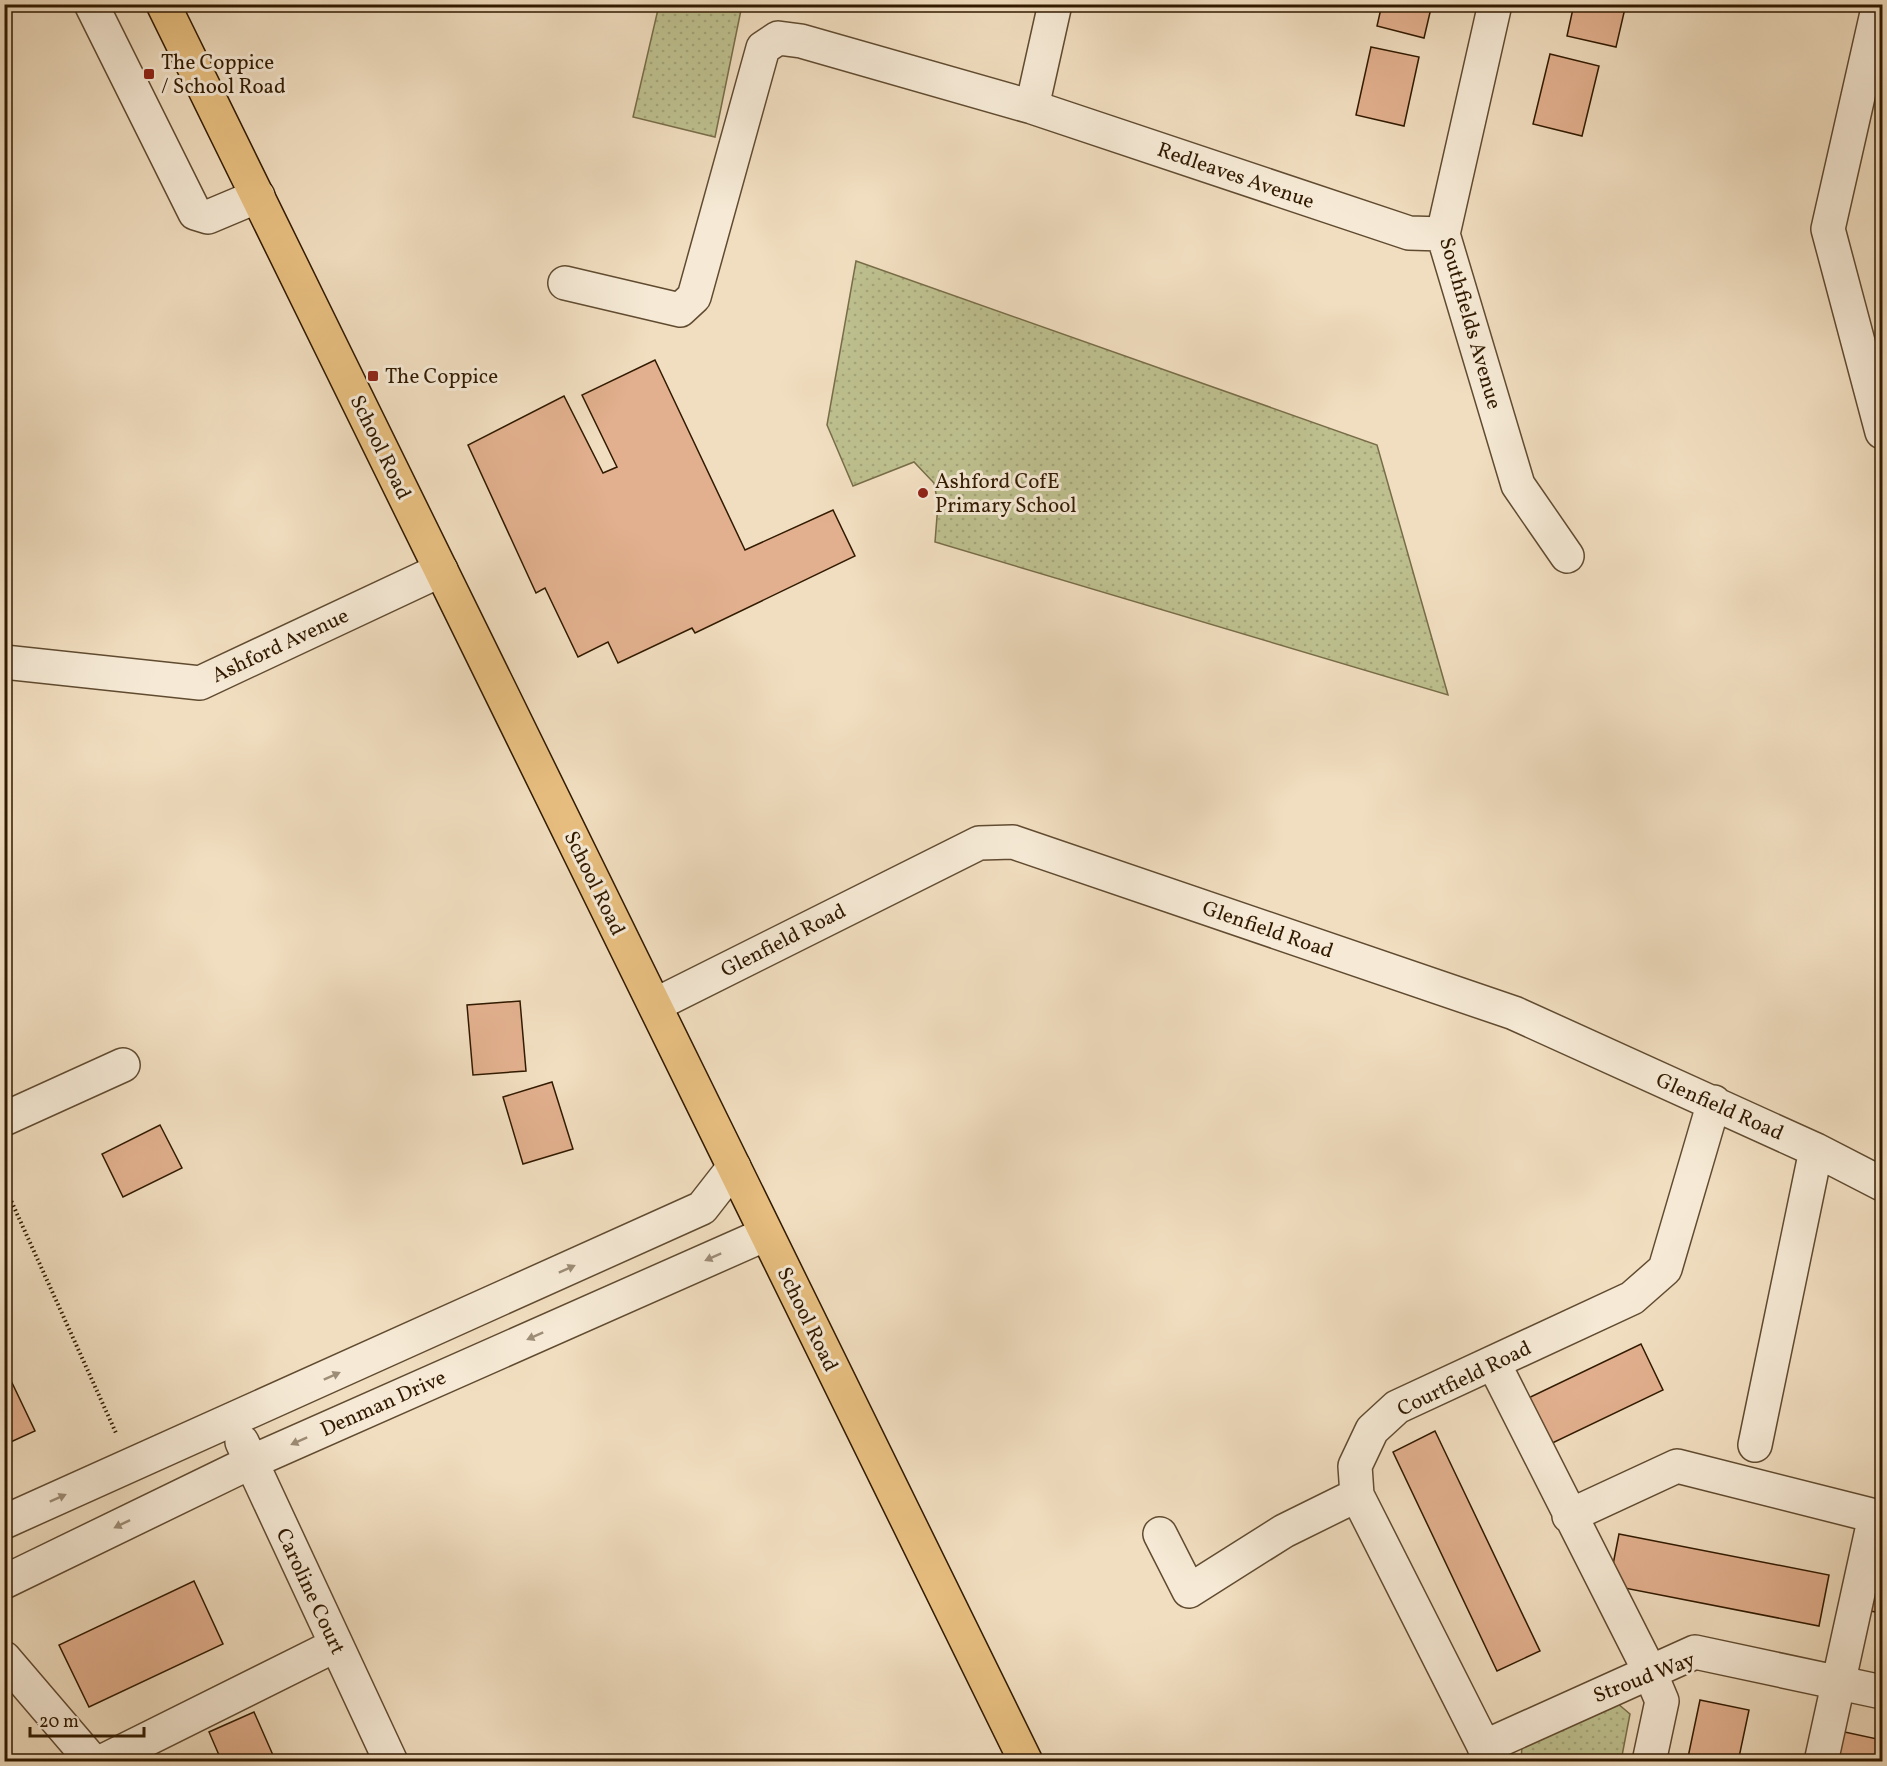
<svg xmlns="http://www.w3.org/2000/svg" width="1887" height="1766" viewBox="0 0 1887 1766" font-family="Vollkorn,serif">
<defs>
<pattern id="grass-dots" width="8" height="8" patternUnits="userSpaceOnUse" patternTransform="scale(1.5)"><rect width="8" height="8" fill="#bec08f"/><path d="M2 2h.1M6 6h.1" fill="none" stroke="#a4a47a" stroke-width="1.8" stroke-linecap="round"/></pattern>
</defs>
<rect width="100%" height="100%" fill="#f1dec0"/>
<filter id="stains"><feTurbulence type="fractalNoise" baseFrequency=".00333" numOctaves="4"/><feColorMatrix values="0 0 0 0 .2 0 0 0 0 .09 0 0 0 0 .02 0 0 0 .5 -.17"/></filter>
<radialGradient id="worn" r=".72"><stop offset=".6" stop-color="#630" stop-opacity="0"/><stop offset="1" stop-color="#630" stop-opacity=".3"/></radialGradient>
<path fill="url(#grass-dots)" stroke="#786d48" stroke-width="1.5" d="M659 5H713L741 10 715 137 633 117Z
M856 261 1377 445 1448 695 935 542 938 504 934 483 914 462 853 486 827 425Z
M1617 1703 1630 1714 1621 1761 1521 1762 1522 1745Z"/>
<path fill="#e2b08e" stroke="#311a00" stroke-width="1.5" d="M1382 4H1432L1424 38 1377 26Z
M1574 4H1626L1616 47 1567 36Z
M1371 47 1419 57 1404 126 1356 115Z
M1550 54 1599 66 1582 136 1533 124Z
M655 360 745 550 833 510 855 556 695 633 692 628 618 663 608 642 578 657 545 588 536 593 468 445 564 396 603 473 617 467 582 395Z
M520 1001 526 1071 473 1075 467 1005Z
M552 1082 573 1149 523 1164 503 1097Z
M160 1125 182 1168 123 1197 102 1154Z
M1641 1344 1663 1390 1542 1448 1520 1402Z
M4 1366 35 1431 4 1445Z
M1435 1431 1540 1651 1497 1671 1393 1452Z
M1619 1534 1829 1575 1819 1626 1609 1585Z
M1874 1562 1882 1563V1613L1864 1610Z
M194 1581 223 1644 89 1707 59 1645Z
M1700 1700 1749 1710 1738 1762H1687Z
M254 1712 276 1762H222L209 1732Z
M1840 1731 1882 1740V1762H1834Z"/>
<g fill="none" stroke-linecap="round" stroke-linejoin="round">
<defs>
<path id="minor" d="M91 4 195 213 208 217 258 196
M1495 4 1443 234 1518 485 1567 556
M1879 4 1828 229 1882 432
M1032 107 1055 4
M565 283 680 310 694 297 763 48 778 38 801 41 1032 107 1409 233 1443 234
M4 662 200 683 441 570
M655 1005 979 843 1013 842 1514 1013 1816 1150 1882 1184
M4 1119 123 1065
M1494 1364 1649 1670 1662 1701 1649 1762
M242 1442 391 1762
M1755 1445 1816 1150
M1569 1516 1677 1466 1875 1516 1821 1762
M4 1522 702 1208 734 1167
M1160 1534 1189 1591 1284 1531 1357 1495
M4 1582 251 1462 766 1234
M4 1658 93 1762
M1484 1747 1695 1652 1882 1692
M101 1762 336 1645
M1492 1762 1357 1495 1355 1466 1372 1430 1397 1407 1632 1298 1665 1269 1714 1102"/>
<path id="major" d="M163 4 1026 1762"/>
</defs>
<use href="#minor" stroke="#614b30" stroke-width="36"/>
<use href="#major" stroke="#311a00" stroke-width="36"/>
<path stroke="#311a00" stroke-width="4" stroke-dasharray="1.5 3" stroke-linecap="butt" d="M4 1185 116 1433"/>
<use href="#minor" stroke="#f6ead6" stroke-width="33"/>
<use href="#major" stroke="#e8bf80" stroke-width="33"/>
</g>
<defs><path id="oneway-solid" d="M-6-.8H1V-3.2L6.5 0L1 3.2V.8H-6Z" transform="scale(1.5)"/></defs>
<g fill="#9d8c76">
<use href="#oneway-solid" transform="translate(713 1257) rotate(156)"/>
<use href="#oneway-solid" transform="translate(567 1269) rotate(-24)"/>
<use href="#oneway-solid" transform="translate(535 1336) rotate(156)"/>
<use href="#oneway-solid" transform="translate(332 1376) rotate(-24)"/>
<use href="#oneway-solid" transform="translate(299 1441) rotate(156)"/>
<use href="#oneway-solid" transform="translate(58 1498) rotate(-24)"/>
<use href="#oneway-solid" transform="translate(122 1524) rotate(154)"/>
</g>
<g fill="#8f2418" stroke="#f6ead6" stroke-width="2">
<rect x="143" y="68" width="12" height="12" rx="3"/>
<rect x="367" y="370" width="12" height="12" rx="3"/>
<circle cx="923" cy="493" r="6"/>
</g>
<g text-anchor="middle" stroke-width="6" stroke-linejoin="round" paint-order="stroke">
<g font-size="21" fill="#311a00" stroke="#f6ead6" text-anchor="start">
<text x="161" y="69">The Coppice<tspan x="161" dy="24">/ School Road</tspan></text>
<text x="385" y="383">The Coppice</text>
<text x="935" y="488">Ashford CofE<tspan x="935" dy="24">Primary School</tspan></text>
</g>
<g font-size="21" fill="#311a00" stroke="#f6ead6">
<text transform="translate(1236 175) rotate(19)" y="7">Redleaves Avenue</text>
<text transform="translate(1471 323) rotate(74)" y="7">Southfields Avenue</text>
<text transform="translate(381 447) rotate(64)" y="7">School Road</text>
<text transform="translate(280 645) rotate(-25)" y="7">Ashford Avenue</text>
<text transform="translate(595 883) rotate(64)" y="7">School Road</text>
<text transform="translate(1268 929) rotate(19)" y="7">Glenfield Road</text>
<text transform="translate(783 940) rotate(-27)" y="7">Glenfield Road</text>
<text transform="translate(1720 1106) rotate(24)" y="7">Glenfield Road</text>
<text transform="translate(808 1319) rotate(64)" y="7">School Road</text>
<text transform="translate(1464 1378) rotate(-26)" y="7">Courtfield Road</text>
<text transform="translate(383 1403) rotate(-24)" y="7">Denman Drive</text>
<text transform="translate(311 1591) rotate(65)" y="7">Caroline Court</text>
<text transform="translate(1644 1677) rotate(-21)" y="7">Stroud Way</text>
</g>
</g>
<rect width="1887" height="1766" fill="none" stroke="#f1dec0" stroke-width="24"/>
<rect x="6" y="6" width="1875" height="1754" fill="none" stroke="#311a00" stroke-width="3"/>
<rect x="12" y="12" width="1863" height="1742" fill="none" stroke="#311a00" stroke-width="1.5"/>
<path d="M30 1727v9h114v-9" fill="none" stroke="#311a00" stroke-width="3"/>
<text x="39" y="1727" font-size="18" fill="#311a00" stroke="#f6ead6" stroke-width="4.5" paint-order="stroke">20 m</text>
<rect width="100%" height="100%" filter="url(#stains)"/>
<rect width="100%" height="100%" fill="url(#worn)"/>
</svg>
